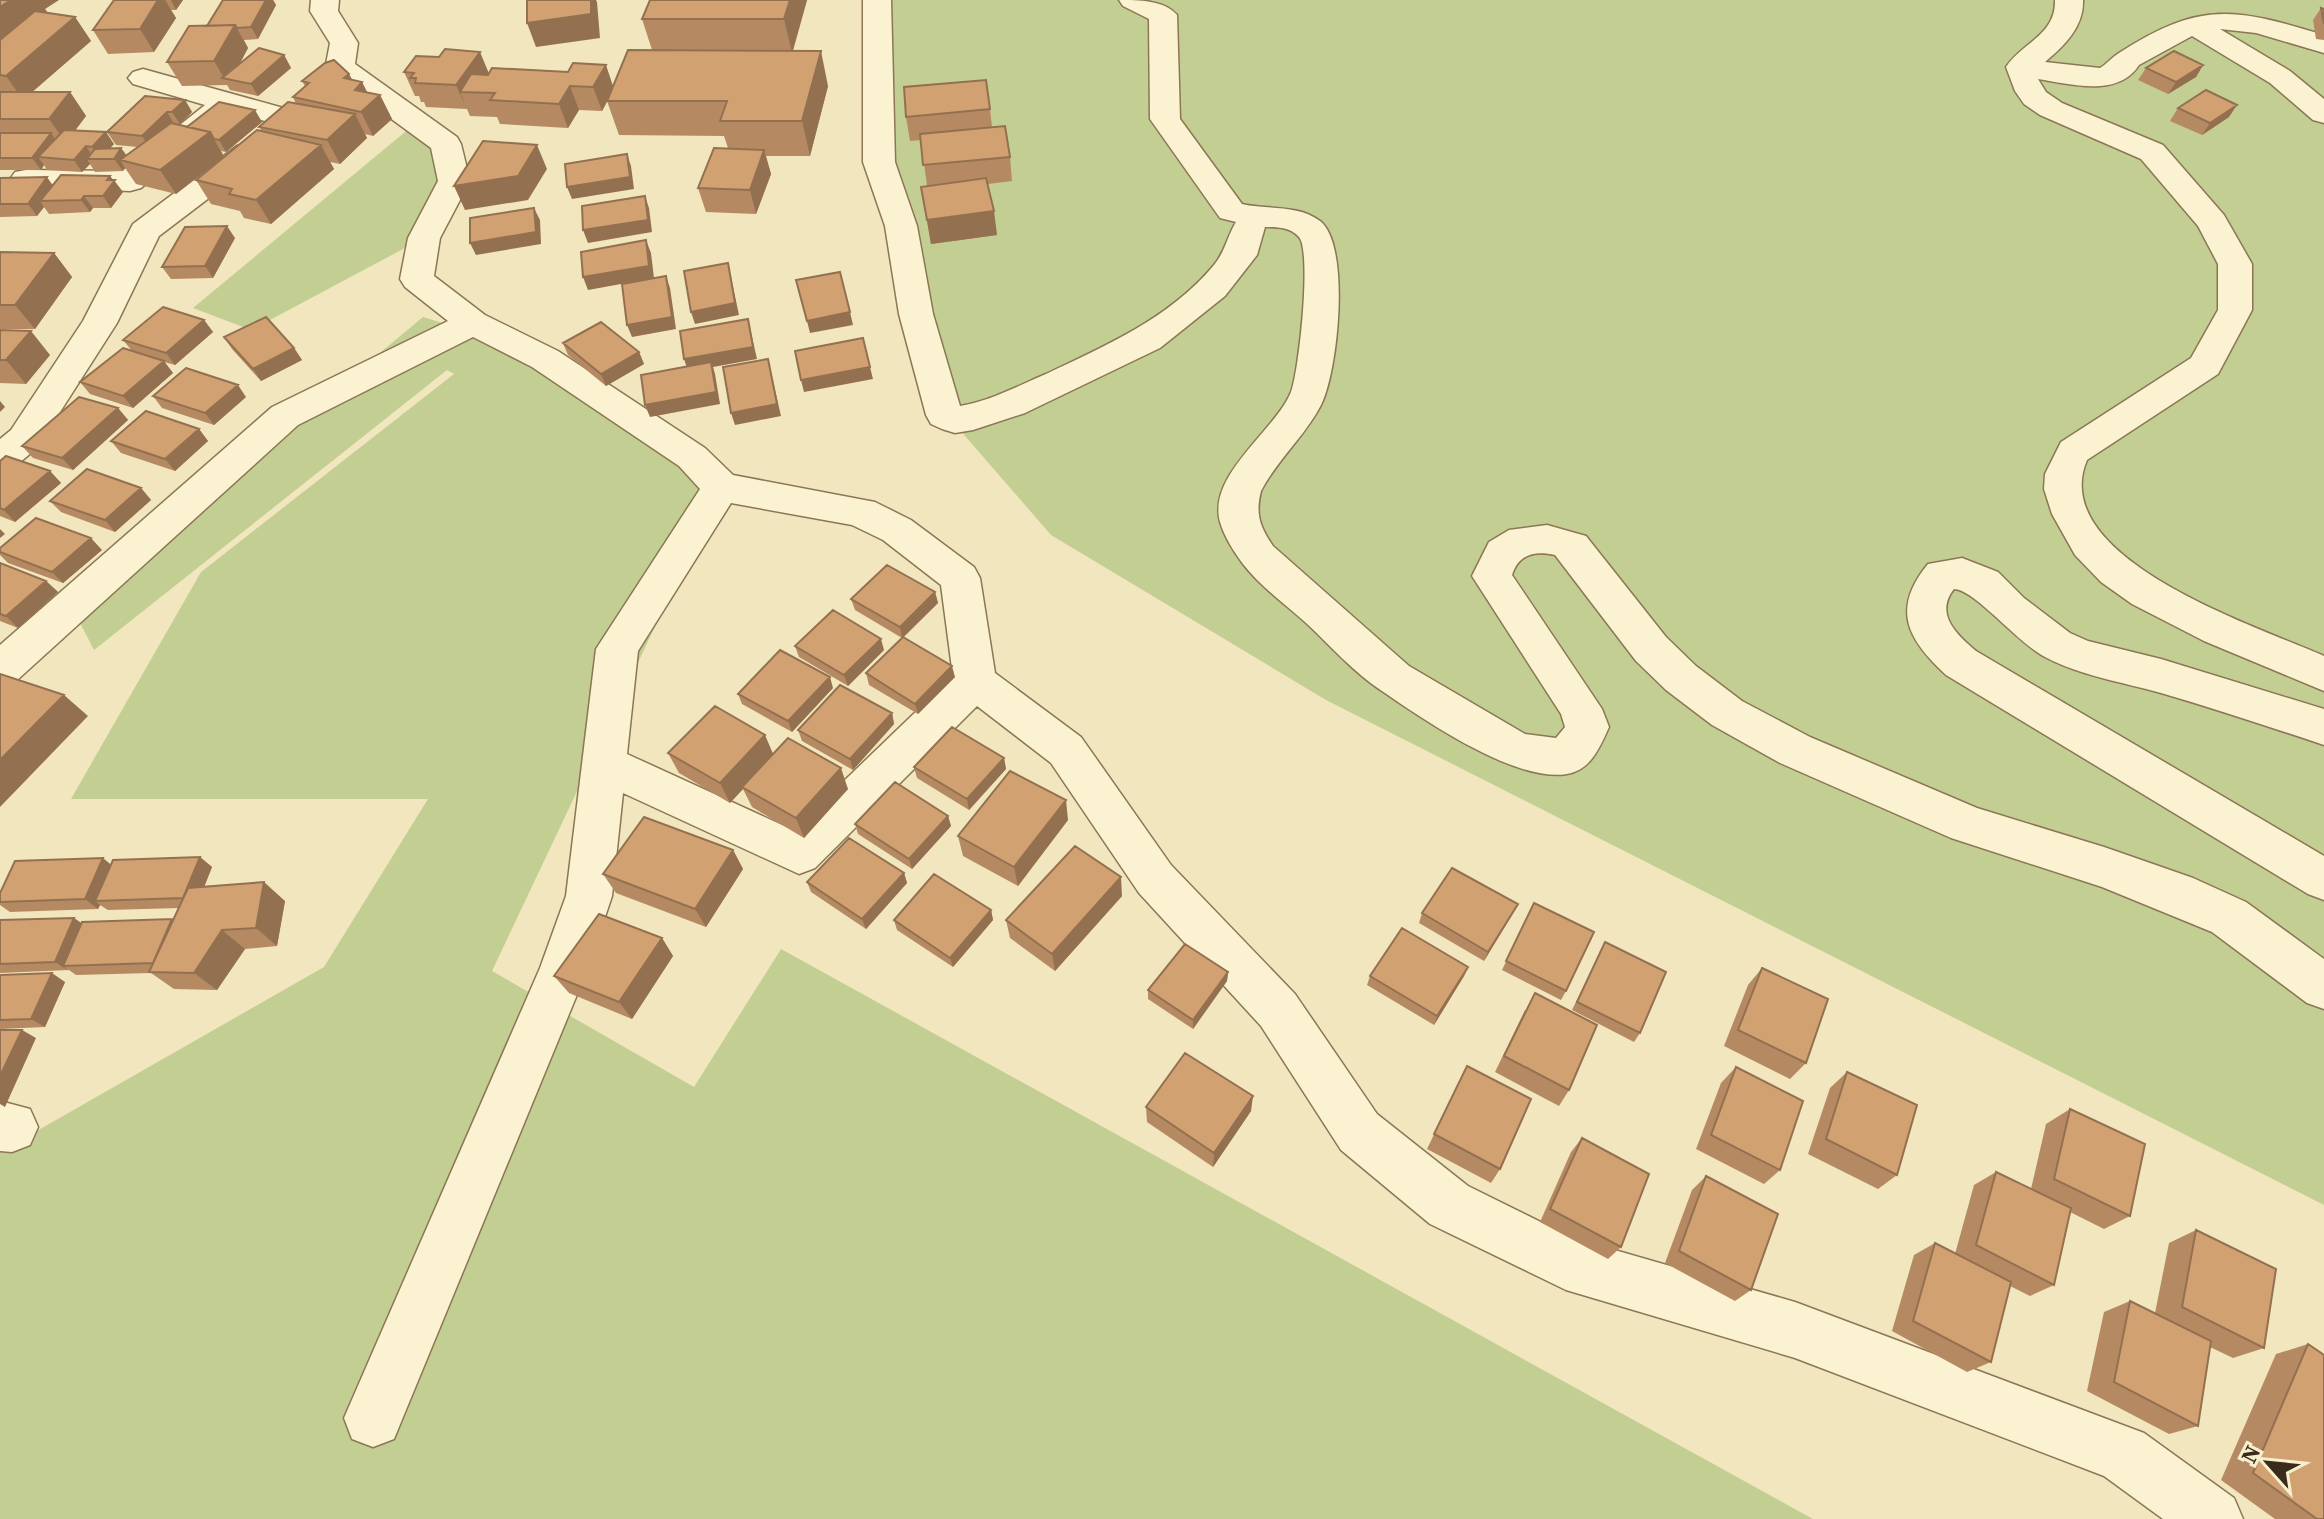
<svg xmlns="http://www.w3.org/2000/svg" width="2324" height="1519" viewBox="0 0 2324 1519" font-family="'Source Serif 4',serif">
<rect width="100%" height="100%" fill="#f1e6be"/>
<path fill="#c3cf92" d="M880 0H2324V1205L1326 700 1051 535 940 407 896 243Z
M417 122 454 181 403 249 251 330 193 308Z
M423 317 582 366 721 487 492 971 694 1087 781 949 1813 1519H0V1152L324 967 428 799H71L201 572 454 374 447 370 94 650 73 609Z"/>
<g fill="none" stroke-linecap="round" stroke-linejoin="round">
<defs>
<path id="street" d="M311 0H339L338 11 358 43 355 64 457 137 461 144 470 181 440 238 434 276 485 315 558 351 705 448 733 475 875 502 911 520 974 567 980 578 995 673 1081 737 1171 865 1295 994 1377 1114 1468 1186 1573 1238 1795 1302 2144 1433 2234 1498 2243 1519H2163L2104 1476 1795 1358 1566 1290 1430 1224 1341 1150 1261 1026 1139 893 1051 763 977 706 815 868 799 874 623 793 612 896 588 968 394 1439 373 1447 352 1439 344 1418 540 968 566 896 596 649 700 489 679 466 532 367 473 337 298 425 15 682 0 687V645L272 407 448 321 405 287 400 279 408 238 438 181 431 148 341 82C331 91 324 94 311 90L306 84 326 64 330 43 310 11ZM731 503 852 525 883 540 941 585 953 676 793 830 627 754 638 651Z
M863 0H891L895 162 917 226 933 314 960 406C990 401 1018 386 1046 374 1107 345 1170 318 1214 265 1225 252 1227 237 1236 222L1220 218 1150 119 1149 19 1123 6 1119 0C1139 0 1164 0 1177 15L1180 119 1242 204C1267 210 1298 204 1320 221 1351 245 1338 372 1321 405 1305 436 1277 460 1261 491 1255 514 1260 527 1273 546L1409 666 1525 734 1556 738 1565 727 1561 714 1472 576 1489 542 1509 530 1547 525 1586 536 1666 637 1696 666 1742 701 1810 737 1977 808 2104 847 2193 878 2246 902 2324 959V1009L2307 1003 2212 932 2102 887 1951 838 1780 763 1712 725 1666 690 1636 661 1555 555C1536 551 1519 553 1512 575L1602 709 1609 727C1600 747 1591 770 1567 774 1516 783 1424 720 1382 691 1354 673 1330 645 1305 622 1285 604 1260 586 1243 564 1234 552 1224 536 1220 522 1207 475 1275 431 1291 392 1299 371 1312 252 1299 237 1290 227 1277 227 1265 227L1257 255 1225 296 1160 348 1025 413 973 430 955 433 942 429 931 424 926 415 899 314 885 226 863 162Z
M2055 0H2083C2084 27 2064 46 2045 62L2100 68C2107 64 2112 57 2119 53 2201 0 2235 8 2324 35V53L2256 33 2220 29 2290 71 2324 99V123L2313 120 2270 83 2192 36 2139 65C2118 98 2070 84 2038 79L2046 92 2062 103 2163 145 2224 215 2252 264V310L2218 374 2087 460C2045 559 2262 628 2324 656V691L2204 641 2132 604 2101 582 2075 555 2052 514 2044 489 2045 474 2061 442 2191 358 2218 310V264L2198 226 2141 159 2040 115 2024 104 2015 91 2006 67C2023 42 2056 35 2055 0Z
M143 69 294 111 298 117 294 123 283 126 233 112 141 188 130 191 15 186 10 179 15 172 26 170 122 171 205 105 133 84 128 78 133 72Z
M248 144 259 146 264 153 259 160 159 236 117 323 37 448 13 468 0 472V439L11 430 83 321 133 224 237 146Z
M1962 558 1998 572 2024 598 2070 633 2088 641 2161 659 2324 709V745C2270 727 2216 709 2161 693 2122 682 2081 676 2045 657 2020 645 1974 589 1954 589 1934 614 1957 635 1976 651L2324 856V900L2308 894 1946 675C1907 639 1891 609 1928 564Z
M0 1101 30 1109 38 1127 30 1145 12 1152 0 1151Z"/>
</defs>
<use href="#street" stroke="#8b7656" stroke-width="3"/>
<use href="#street" fill="#fbf2d2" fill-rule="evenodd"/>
</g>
<path fill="#b58a62" d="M0 0 45 9 48 13 75 17 91 41 32 92H70L86 116 75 130 114 144 110 148H121L126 155 138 147 116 145 107 132 185 100 192 112 180 124H177L187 127 262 122 226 152 221 151 224 156 262 131 259 127 296 104 293 97 305 86 302 81 353 80 362 82 367 92 380 95 392 119 373 136 365 134 367 138 340 164 330 162 334 169 271 224 244 218 240 211 211 204 196 180 222 158 176 194 136 184 125 168 123 171 95 172 90 164 82 172 47 170 44 165 41 170H0Z
M114 0H183L176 10H171L176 18 154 52 108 54 93 30Z
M223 0H273L276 5 258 39 244 40 248 48 240 63 284 55 291 68 258 96 230 90 227 85 182 86 167 62 207 26Z
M807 0 793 51 828 86 810 156H766L771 174 756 214 706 212 698 188 728 148 724 136 619 135 607 101 602 111 579 110 568 128 500 124 497 117 470 116 467 109 426 107 424 102H421L419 96H415L404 72 489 73 613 86 652 50 642 19Z
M2321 8 2324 9V40L2316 39 2313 20Z
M2203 65 2196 77 2168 94 2138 80 2146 68Z
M2178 108 2229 117 2202 135 2170 121Z
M990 109 992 127 1010 157 1012 181 988 184 997 235 931 244 921 187 927 186 921 140 910 141 906 117Z
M0 178 53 185 114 180 123 192 111 208H93L90 212 49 214 44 207 37 216 0 217Z
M235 238 213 278 171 279 162 267Z
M0 252 54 253 72 277 35 329H0Z
M204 320 213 332 175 365 164 362 173 373 133 408 90 394 80 382 132 351 123 340Z
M0 330 50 355 26 384 0 383Z
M224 337 294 348 302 360 261 381 232 349Z
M563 343 639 352 644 364 606 386 568 355Z
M153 396 246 397 214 425 162 408Z
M118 408 128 420 73 470 33 458 22 446Z
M199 429 208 441 175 471 121 453 111 441Z
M0 461 50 471 61 483 15 522 0 516Z
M141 488 151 500 115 532 61 512 50 501Z
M0 548 102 550 63 583 8 563 0 555Z
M0 563 46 581 58 592 18 628 0 621Z
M935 592 938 603 903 638 955 677 918 714 869 685 866 673 902 638 855 610 851 599Z
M795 646 884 650 848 686 799 657Z
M833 688 792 732 742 704 738 694Z
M892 713 894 724 853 770 802 741 798 730Z
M668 753 773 754 848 789 804 838 752 807 743 789 730 803 679 773Z
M1004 758 1006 769 969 810 917 778 914 767Z
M948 816 951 826 912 869 858 834 855 824Z
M1068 820 1018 886 963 856 958 836Z
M733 850 743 869 706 927 616 893 603 874Z
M200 857 212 867 204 886 285 901 277 946 245 949 217 990 174 989 151 973 76 975 69 970 0 973V920L74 918 81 923 173 920 179 908 108 910 100 905 98 909 10 912 0 905V893L111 865Z
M904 873 907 883 866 929 811 892 807 882Z
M1122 896 1055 971 1010 938 1006 920Z
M1534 903 1566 991 1561 1000 1502 970Z
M1518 904 1513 913 1484 961 1419 923 1422 913Z
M991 910 993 920 953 967 897 930 894 920Z
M662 938 673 956 632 1019 569 993 554 976Z
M1605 942 1640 1033 1634 1042 1572 1010Z
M1468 967 1464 976 1434 1025 1367 985 1370 976Z
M1762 968 1806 1063 1790 1079 1724 1046 1748 985Z
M1228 972 1227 981 1193 1029 1148 999V990Z
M0 975 65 982 45 1027 0 1029Z
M1525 1010 1569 1090 1559 1106 1495 1072Z
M1467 1066 1500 1169 1491 1183 1427 1149Z
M1736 1067 1780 1170 1764 1184 1696 1149 1721 1083Z
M1847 1072 1897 1175 1878 1189 1808 1154 1830 1088Z
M1146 1107 1251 1111 1213 1167 1147 1122Z
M2070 1109 2130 1216 2104 1229 2070 1212 2054 1285 2030 1296 2010 1286 1991 1362 1967 1372 1892 1331 1914 1255 1935 1243 1955 1254 1974 1185 1996 1172 2031 1189 2046 1124Z
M1582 1138 1621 1247 1608 1259 1540 1222 1571 1152Z
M1706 1176 1751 1290 1735 1301 1665 1263 1692 1190Z
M2196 1230 2264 1348 2233 1358 2210 1347 2198 1426 2169 1434 2087 1391 2104 1312 2130 1301 2155 1313 2169 1243Z
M2308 1344 2324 1519H2275L2221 1480 2276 1354Z"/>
<path fill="#937150" d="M11 0H59L45 9 53 21 0 57V7Z
M158 0H165L176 18 154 52 140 29Z
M171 0H183L176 10Z
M266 0H273L276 5 258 39 251 27Z
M591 0H596L597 2 600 38 536 47 527 23Z
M790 0H807L792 53 784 19Z
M75 17 91 41 23 100 6 76Z
M235 25 248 48 231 80 224 78 214 61Z
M821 51 828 86 810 156 802 121Z
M480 52 490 76 460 92 467 109 456 85Z
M284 55 291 68 258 96 251 84Z
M606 65 614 89 602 111 593 87Z
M2203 65 2196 77 2168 94 2176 82Z
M349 74 357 88 362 82 372 102 380 95 392 119 373 136 344 78Z
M570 86 579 110 568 128 559 104Z
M70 92 86 116 66 143 49 119Z
M185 100 192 112 180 124 172 112Z
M2237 105 2229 117 2202 135 2210 123Z
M255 110 262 122 226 152 219 140Z
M167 112 174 124 150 148 142 136Z
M355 114 367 138 340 164 327 140Z
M106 132 114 144 100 159 92 147Z
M210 132 224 157 176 194 160 170Z
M51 133 59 145 38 157 44 165 41 170 32 158Z
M321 145 334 169 271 224 256 200Z
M537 145 547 169 528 200 465 210 454 186Z
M86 146 94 159H87L90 164 82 172 74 160Z
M121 148 130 160H120L125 168 123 171 114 159Z
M764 150 771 174 756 214 750 190Z
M627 154 631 166 634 189 572 199 567 187Z
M110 176 123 192 111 208 103 196 107 180Z
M47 177 56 190 40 201 44 207 37 216 28 204Z
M84 196 93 208 90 212 81 200Z
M645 196 649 208 652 232 588 243 583 230Z
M534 208 540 220 541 244 476 255 470 243Z
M994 211 997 235 931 244 927 220Z
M227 226 235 238 213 278 205 266Z
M646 240 651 253 654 278 588 290 583 277Z
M54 253 72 277 35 329 15 305Z
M728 263 739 315 695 324 691 312Z
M666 276 670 288 676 329 632 337 627 325Z
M850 312 853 325 810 333 807 321Z
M748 319 757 359 713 367 715 374 720 404 650 417 645 405 688 371 684 359Z
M204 320 213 332 175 365 166 353Z
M31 331 50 355 26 384 6 360Z
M294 348 302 360 261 381 253 369Z
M639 352 644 364 606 386 601 374Z
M768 359 781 416 735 425 731 413Z
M164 361 173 373 133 408 123 396Z
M870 367 873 379 804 392 801 380Z
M238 385 246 397 214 425 205 413Z
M0 401 5 407 0 412Z
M118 408 128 420 73 470 62 458Z
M199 429 208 441 175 471 165 459Z
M50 471 61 483 15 522 4 510Z
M141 488 151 500 115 532 105 520Z
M0 529 5 534 0 538Z
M91 538 102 550 63 583 52 572Z
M46 581 58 592 18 628 6 616Z
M935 592 938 603 902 638 900 627Z
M881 639 884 650 848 686 844 675Z
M952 666 955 677 918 714 915 704Z
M830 677 833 688 792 732 788 721Z
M64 695 88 716 0 807V760Z
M892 713 894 724 853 770 850 759Z
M765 735 774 756 742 787 743 789 730 803 720 783Z
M1004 758 1006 769 969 810 967 799Z
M841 768 848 789 804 838 796 818Z
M1066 800 1068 820 1018 886 1014 867Z
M948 816 951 826 912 869 909 859Z
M733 850 743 869 706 927 695 909Z
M200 857 212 867 196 908 184 898Z
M103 858 115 868 95 901 100 905 98 909 85 899Z
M904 873 907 883 866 929 862 919Z
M1121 877 1122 896 1055 971 1052 954Z
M264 882 285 901 277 946 256 928Z
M1518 904 1513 913 1484 961 1488 952Z
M991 910 993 920 953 967 950 958Z
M74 918 88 928 63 966 69 971 55 962Z
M222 930 245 949 217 990 194 973Z
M662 938 673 956 632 1019 619 1002Z
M1468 967 1464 976 1434 1025 1437 1016Z
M1228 972 1227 981 1193 1029V1020Z
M52 973 65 982 45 1027 31 1019Z
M22 1030 36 1038 5 1107 0 1104V1076Z
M1253 1096 1251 1111 1213 1167 1214 1153Z"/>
<path fill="#d2a172" stroke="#937150" stroke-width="2" d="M0 0H11L0 7Z
M114 0H158L140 29 93 30Z
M223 0H266L251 27 237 28 235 25 207 26Z
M527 0H591V14L527 23Z
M650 0H790L784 19H642Z
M2321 8 2324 9V24Z
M35 11 75 17 6 76 0 75V40Z
M235 25 214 61 167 62 189 26Z
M259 48 284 55 251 84 222 78Z
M445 49 480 52 456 85 415 83 416 78H410L414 73 404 72 416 56 439 57Z
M628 50 821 51 802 121H720L727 101H607Z
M2174 51 2203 65 2176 82 2146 68Z
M334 60 349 74 344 78 362 82 355 90 380 95 361 112 293 97 309 83 302 81 325 63Z
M573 63 606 65 593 87 570 86 559 104 490 100 495 93 460 92 471 74 488 75 492 68 568 72Z
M986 80 990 109 906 117 904 87Z
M2206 90 2237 105 2210 123 2178 108Z
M0 92H70L49 119H0Z
M145 96 185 100 172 112H167L142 136 107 132Z
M219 102 255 110 219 140 214 139 210 132 187 127Z
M288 102 355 114 327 140 259 127Z
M171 123 210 132 160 170 120 160Z
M1005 126 1010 157 923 165 920 134Z
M64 130 106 132 92 147 86 146 74 160 38 157Z
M257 130 321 145 256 200 229 194 232 189 196 180Z
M0 133H51L32 158H0Z
M483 141 537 145 518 176 454 186Z
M121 148 114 159H87L95 149Z
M714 148 764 150 750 190 698 188Z
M627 154 630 177 567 187 565 164Z
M61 175 110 176 107 180H115L103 196H84L81 200 40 201Z
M47 177 28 204H0V178Z
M986 178 994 211 927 220 921 187Z
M645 196 648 220 583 230 582 206Z
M534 208 536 232 470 243V218Z
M227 226 205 266 162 267 185 227Z
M646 240 649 266 583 277 581 252Z
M0 252 54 253 15 305H0Z
M728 263 735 303 691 312 684 271Z
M840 272 850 312 807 321 796 280Z
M666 276 672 317 627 325 622 284Z
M163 307 204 320 166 353 123 340Z
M266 317 294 348 253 369 224 337Z
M748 319 753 347 684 359 680 331Z
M601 322 639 352 601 374 563 343Z
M0 330 31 331 6 360H0Z
M863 338 870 367 801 380 795 351Z
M123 348 164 361 123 396 80 382Z
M768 359 777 404 731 413 723 367Z
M711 362 716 392 645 405 641 375Z
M186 368 238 385 205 413 153 396Z
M79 397 118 408 62 458 22 446Z
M146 411 199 429 165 459 111 441Z
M6 456 50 471 4 510 0 508V461Z
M87 469 141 488 105 520 50 501Z
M36 518 91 538 52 572 0 552V548Z
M0 563 46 581 6 616 0 614Z
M887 565 935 592 900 627 851 599Z
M833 610 881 639 844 675 795 646Z
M903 637 952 666 915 704 866 673Z
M780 650 830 677 788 721 738 694Z
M0 674 64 695 0 760Z
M840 685 892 713 850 759 798 730Z
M715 706 765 735 720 783 668 753Z
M952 727 1004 758 967 799 914 767Z
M788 738 841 768 796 818 742 787Z
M1010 771 1066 800 1014 867 958 836Z
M895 782 948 816 909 859 855 824Z
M644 817 733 850 695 909 603 874Z
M849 838 904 873 862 919 807 882Z
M1075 846 1121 877 1052 954 1006 920Z
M200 857 183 898 95 901 113 860Z
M103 858 85 899 0 902V893L15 861Z
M1452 868 1518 904 1488 952 1422 913Z
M934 874 991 910 950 958 894 920Z
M264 882 256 928 222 930 194 973 149 972 188 888Z
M1534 903 1594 932 1566 991 1506 961Z
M599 914 662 938 619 1002 554 976Z
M74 918 55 962 0 964V920Z
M172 919 153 963 63 966 82 922Z
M1402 928 1468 967 1437 1016 1370 976Z
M1605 942 1666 972 1640 1033 1577 1002Z
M1185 944 1228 972 1193 1020 1148 990Z
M1762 968 1828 999 1806 1063 1738 1030Z
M52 973 31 1019 0 1020V975Z
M1535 993 1597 1025 1569 1090 1504 1056Z
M0 1030H22L0 1076Z
M1185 1053 1253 1096 1214 1153 1146 1107Z
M1467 1066 1531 1099 1500 1169 1434 1134Z
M1736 1067 1803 1101 1780 1170 1711 1135Z
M1847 1072 1917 1105 1897 1175 1826 1139Z
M2070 1109 2145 1144 2130 1216 2054 1179Z
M1582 1138 1649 1174 1621 1247 1550 1209Z
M1996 1172 2071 1208 2054 1285 1976 1245Z
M1706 1176 1778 1214 1751 1290 1679 1251Z
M2196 1230 2276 1269 2264 1348 2182 1307Z
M1935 1243 2011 1282 1991 1362 1913 1321Z
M2130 1301 2211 1341 2198 1426 2114 1382Z
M2308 1344 2324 1355V1519H2317L2253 1473Z"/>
<g transform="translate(2268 1463) rotate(297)" stroke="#f8efcf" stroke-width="6" paint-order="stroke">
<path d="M0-6L14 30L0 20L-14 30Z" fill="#392c1b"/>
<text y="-12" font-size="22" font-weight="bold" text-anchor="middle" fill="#392c1b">N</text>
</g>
</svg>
